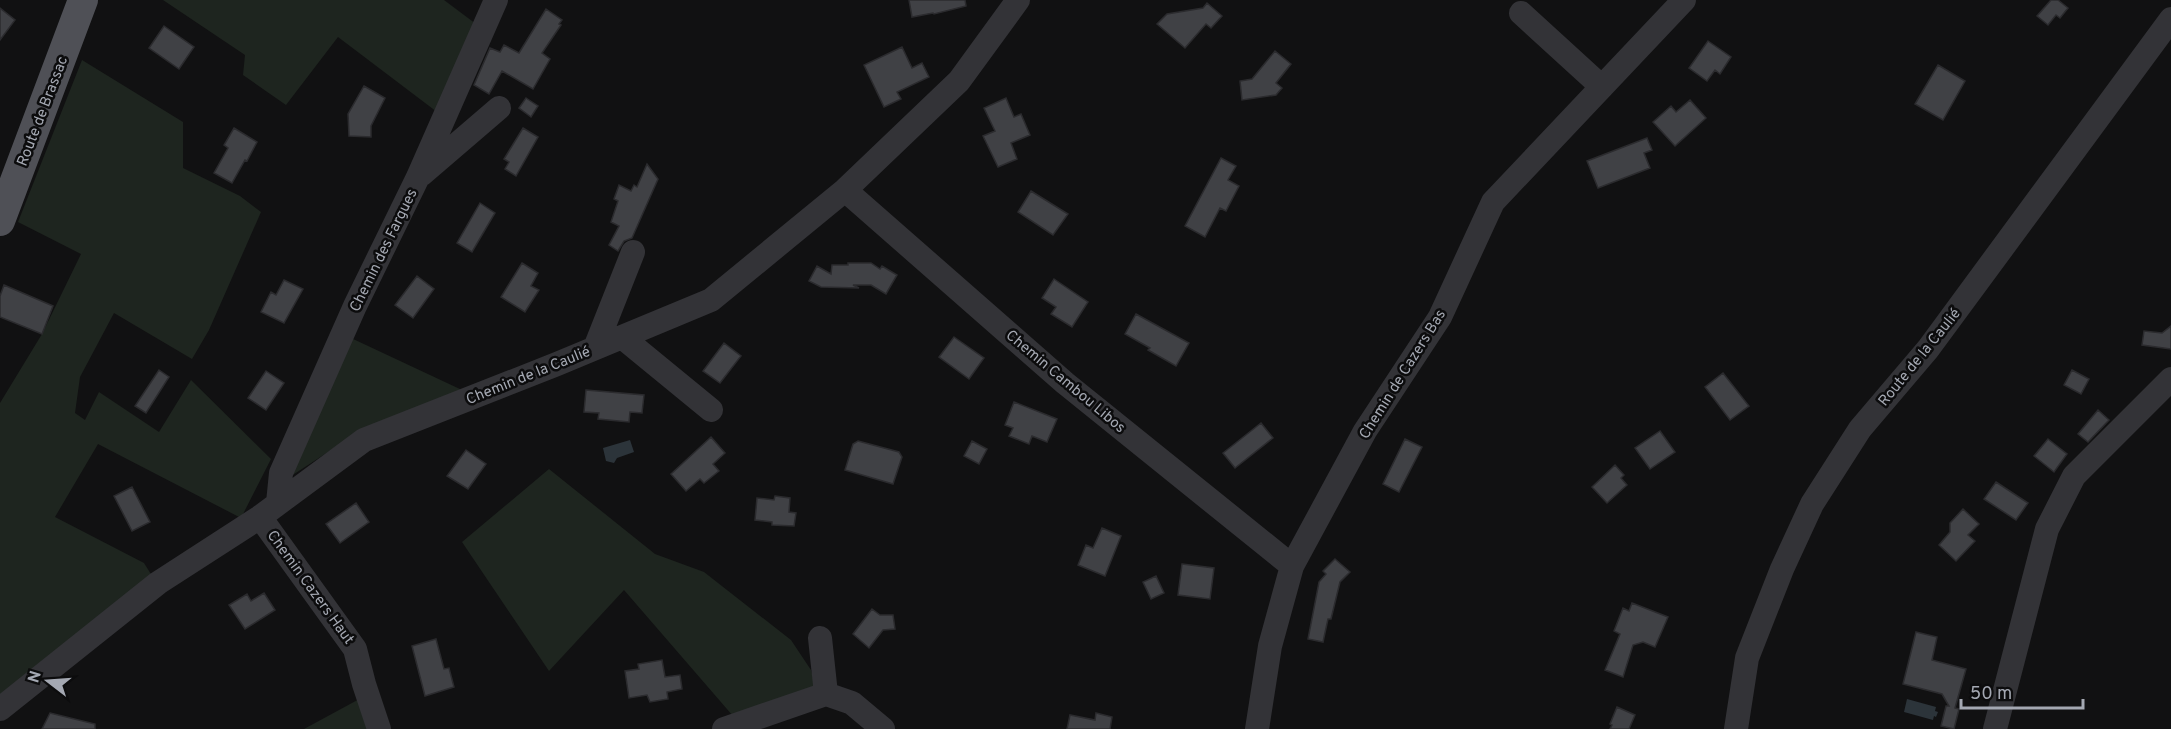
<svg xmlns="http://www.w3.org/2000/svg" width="2171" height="729" viewBox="0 0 2171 729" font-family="Overpass,sans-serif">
<rect width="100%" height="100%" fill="#111112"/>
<path fill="#1e251f" d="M163 0H444L476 24 437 112 338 37 286 105 243 75 245 55Z
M82 60 183 122V168L240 196 261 212 209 330 192 359 114 313 80 377 75 413 85 420 99 392 159 432 191 380 271 459 241 518 98 444 55 517 144 563 154 579 0 696V403L42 334 81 254 18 222Z
M351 338 462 390 365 428 288 478Z
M549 469 655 554 704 572 791 640 811 670 816 690 733 716 624 590 549 671 462 542Z
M363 697 374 729H304Z"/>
<path fill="#2c343a" d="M630 440 634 452 617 458 614 463 606 461 603 448Z
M1907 699 1936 707 1935 711 1938 712 1936 717 1934 716 1933 720 1904 712Z"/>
<path fill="#404145" stroke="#2b2b2e" stroke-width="1.5" d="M909 0H965L966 6 934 14 933 13 912 17Z
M2051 0H2058L2068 8 2060 18 2056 15 2048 25 2037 16Z
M1207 3 1222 16 1211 28 1206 24 1185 48 1157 24 1167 14 1203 8Z
M0 8 15 20 0 40Z
M546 9 562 20 559 24 561 25 542 53 550 59 533 89 502 71 489 94 474 85 490 48 500 52 504 45 519 53Z
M164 26 194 47 179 69 149 48Z
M1708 41 1731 57 1720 74 1715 70 1707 81 1689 68Z
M902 47 912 68 922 63 929 77 897 92 901 99 884 107 864 65Z
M1275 51 1291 64 1276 83 1282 88 1276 95 1242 100 1240 81 1252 79Z
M1938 65 1965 81 1943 120 1915 104Z
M364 86 385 98 371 126V137L349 136 348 114Z
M526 98 538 106 531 117 519 108Z
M1006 98 1014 117 1021 114 1030 135 1011 143 1017 159 998 167 983 136 995 131 984 108Z
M1690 100 1706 118 1675 146 1653 122 1671 106 1676 112Z
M234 128 257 142 247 161 245 160 232 183 214 173 228 148 224 145Z
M523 128 538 137 516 176 505 169 509 162 504 159Z
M1647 138 1652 150 1644 153 1650 168 1598 188 1587 161Z
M1221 158 1236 166 1228 180 1239 186 1226 211 1220 208 1205 237 1185 226Z
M647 164 658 179 632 238 624 241 618 251 609 245 619 226 611 222 618 201 614 199 619 185 631 191 634 185 637 187Z
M1031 191 1068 214 1053 235 1018 212Z
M480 203 495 213 472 252 457 243Z
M522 263 538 273 531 286 539 290 525 312 501 297Z
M848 263H871L880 269 882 266 897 275 886 294 871 285H853L859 288 821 287 809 281 817 266 831 274 832 265H848Z
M417 276 434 289 413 318 395 305Z
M1054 279 1088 302 1072 327 1051 314 1056 307 1042 298Z
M284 280 303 289 284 323 261 312 271 292 276 295Z
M4 285 53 306 42 334 0 317V296Z
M1136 314 1189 343 1176 366 1148 350 1150 348 1125 334Z
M2171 326V349L2142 345 2144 331 2162 333Z
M954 337 984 358 969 379 939 357Z
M724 343 741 356 720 383 703 371Z
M159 370 169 377 146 413 135 406Z
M2072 370 2089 379 2081 394 2064 385Z
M266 371 284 383 266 410 248 398Z
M1723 373 1749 406 1730 420 1705 387Z
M586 390 644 395 642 413 630 412 629 422 598 419 599 413 584 412Z
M1014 402 1057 419 1047 442 1032 436 1029 444 1009 436 1013 428 1005 425Z
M2098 410 2109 420 2088 442 2078 434Z
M1261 423 1273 438 1235 468 1223 453Z
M1660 431 1675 452 1650 469 1635 448Z
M711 437 725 453 713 464 719 471 704 483 700 479 686 491 671 474Z
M1405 439 1422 447 1399 492 1383 484Z
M2048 439 2067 454 2054 472 2034 456Z
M858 441 899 452 902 457 893 484 845 470 853 444Z
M972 441 987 449 979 464 964 456Z
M466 450 486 464 468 489 447 476Z
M1615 465 1624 475 1621 478 1627 485 1607 503 1592 487Z
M1996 482 2028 503 2016 520 1984 499Z
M132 487 150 522 132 531 114 496Z
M775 496 790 498 789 512 796 513 794 526 772 525V522L755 520 757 498 774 500Z
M356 503 369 522 340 543 326 524Z
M1963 509 1979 524 1968 535 1975 541 1956 561 1939 545 1950 532V523Z
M1102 528 1121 536 1105 576 1078 565 1086 545 1093 548Z
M1335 559 1350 572 1340 582 1331 619H1328L1323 642 1308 639 1319 582 1326 574 1323 571Z
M1182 564 1214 568 1210 599 1178 595Z
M1156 576 1164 593 1151 599 1143 582Z
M264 593 275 610 245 629 229 605 247 594 251 601Z
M1632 603 1668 617 1655 647 1643 642 1633 645 1623 677 1605 670 1620 634 1614 631 1623 608 1629 611Z
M872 609 880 615H893L895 629 883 630 869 648 853 634Z
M1916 632 1937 637 1932 660 1966 669 1955 708 1959 709 1954 729 1941 726 1946 706H1949L1942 694 1903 684Z
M436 639 444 669 449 668 454 687 425 696 412 646Z
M662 660 665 677 680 675 682 689 667 692 668 699 650 702 647 695 629 698 625 671 639 669 638 664Z
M1617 707 1635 715 1629 729H1610L1612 725 1610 724Z
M50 713 95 724V729H42Z
M1096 713 1112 717 1110 729H1067L1070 715 1095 720Z"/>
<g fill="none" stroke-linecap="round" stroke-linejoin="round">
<path stroke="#333337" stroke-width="24" d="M1521 13 1602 87
M421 175 499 108
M845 190 1065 383 1292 566
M622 337 711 410
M595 348 633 252
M278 503 281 473 355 306 418 177 496 0
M260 517 355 649 364 684 379 729
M820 638 826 694
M0 709 158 583 260 517 364 440 557 364 711 300 845 190 959 81 1018 0
M724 729 826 694 852 703 883 729
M1257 729 1270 646 1292 566 1365 431 1440 317 1493 202 1684 0
M1736 729 1747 658 1782 569 1812 504 1860 429 1928 349 2171 19
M1995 729 2047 529 2074 476 2171 379"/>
<path stroke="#4f5056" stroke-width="30" d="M0 221 83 0"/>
</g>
<g text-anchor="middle" stroke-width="5" stroke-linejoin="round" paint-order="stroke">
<g font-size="15" fill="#a4a8b2" stroke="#0c0c0d">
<text transform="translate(42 111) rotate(-69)" y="5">Route de Brassac</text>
<text transform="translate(383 250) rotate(-64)" y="5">Chemin des Fargues</text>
<text transform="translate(1919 357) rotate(-51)" y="5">Route de la Caulié</text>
<text transform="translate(1402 374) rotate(-58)" y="5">Chemin de Cazers Bas</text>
<text transform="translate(528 375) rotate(-22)" y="5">Chemin de la Caulié</text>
<text transform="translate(1066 381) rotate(40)" y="5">Chemin Cambou Libos</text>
<text transform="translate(311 587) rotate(54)" y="5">Chemin Cazers Haut</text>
</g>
</g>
<g transform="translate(48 681) rotate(287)" stroke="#0c0c0d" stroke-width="4.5" paint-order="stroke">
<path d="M0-4.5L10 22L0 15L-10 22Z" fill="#a4a8b2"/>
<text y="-9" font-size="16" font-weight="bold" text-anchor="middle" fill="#a4a8b2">N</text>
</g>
<path d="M1961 699v9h122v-9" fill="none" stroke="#a4a8b2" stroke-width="3"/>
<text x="1970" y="699" font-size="18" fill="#a4a8b2" stroke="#0c0c0d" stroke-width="4.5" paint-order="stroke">50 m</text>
</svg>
